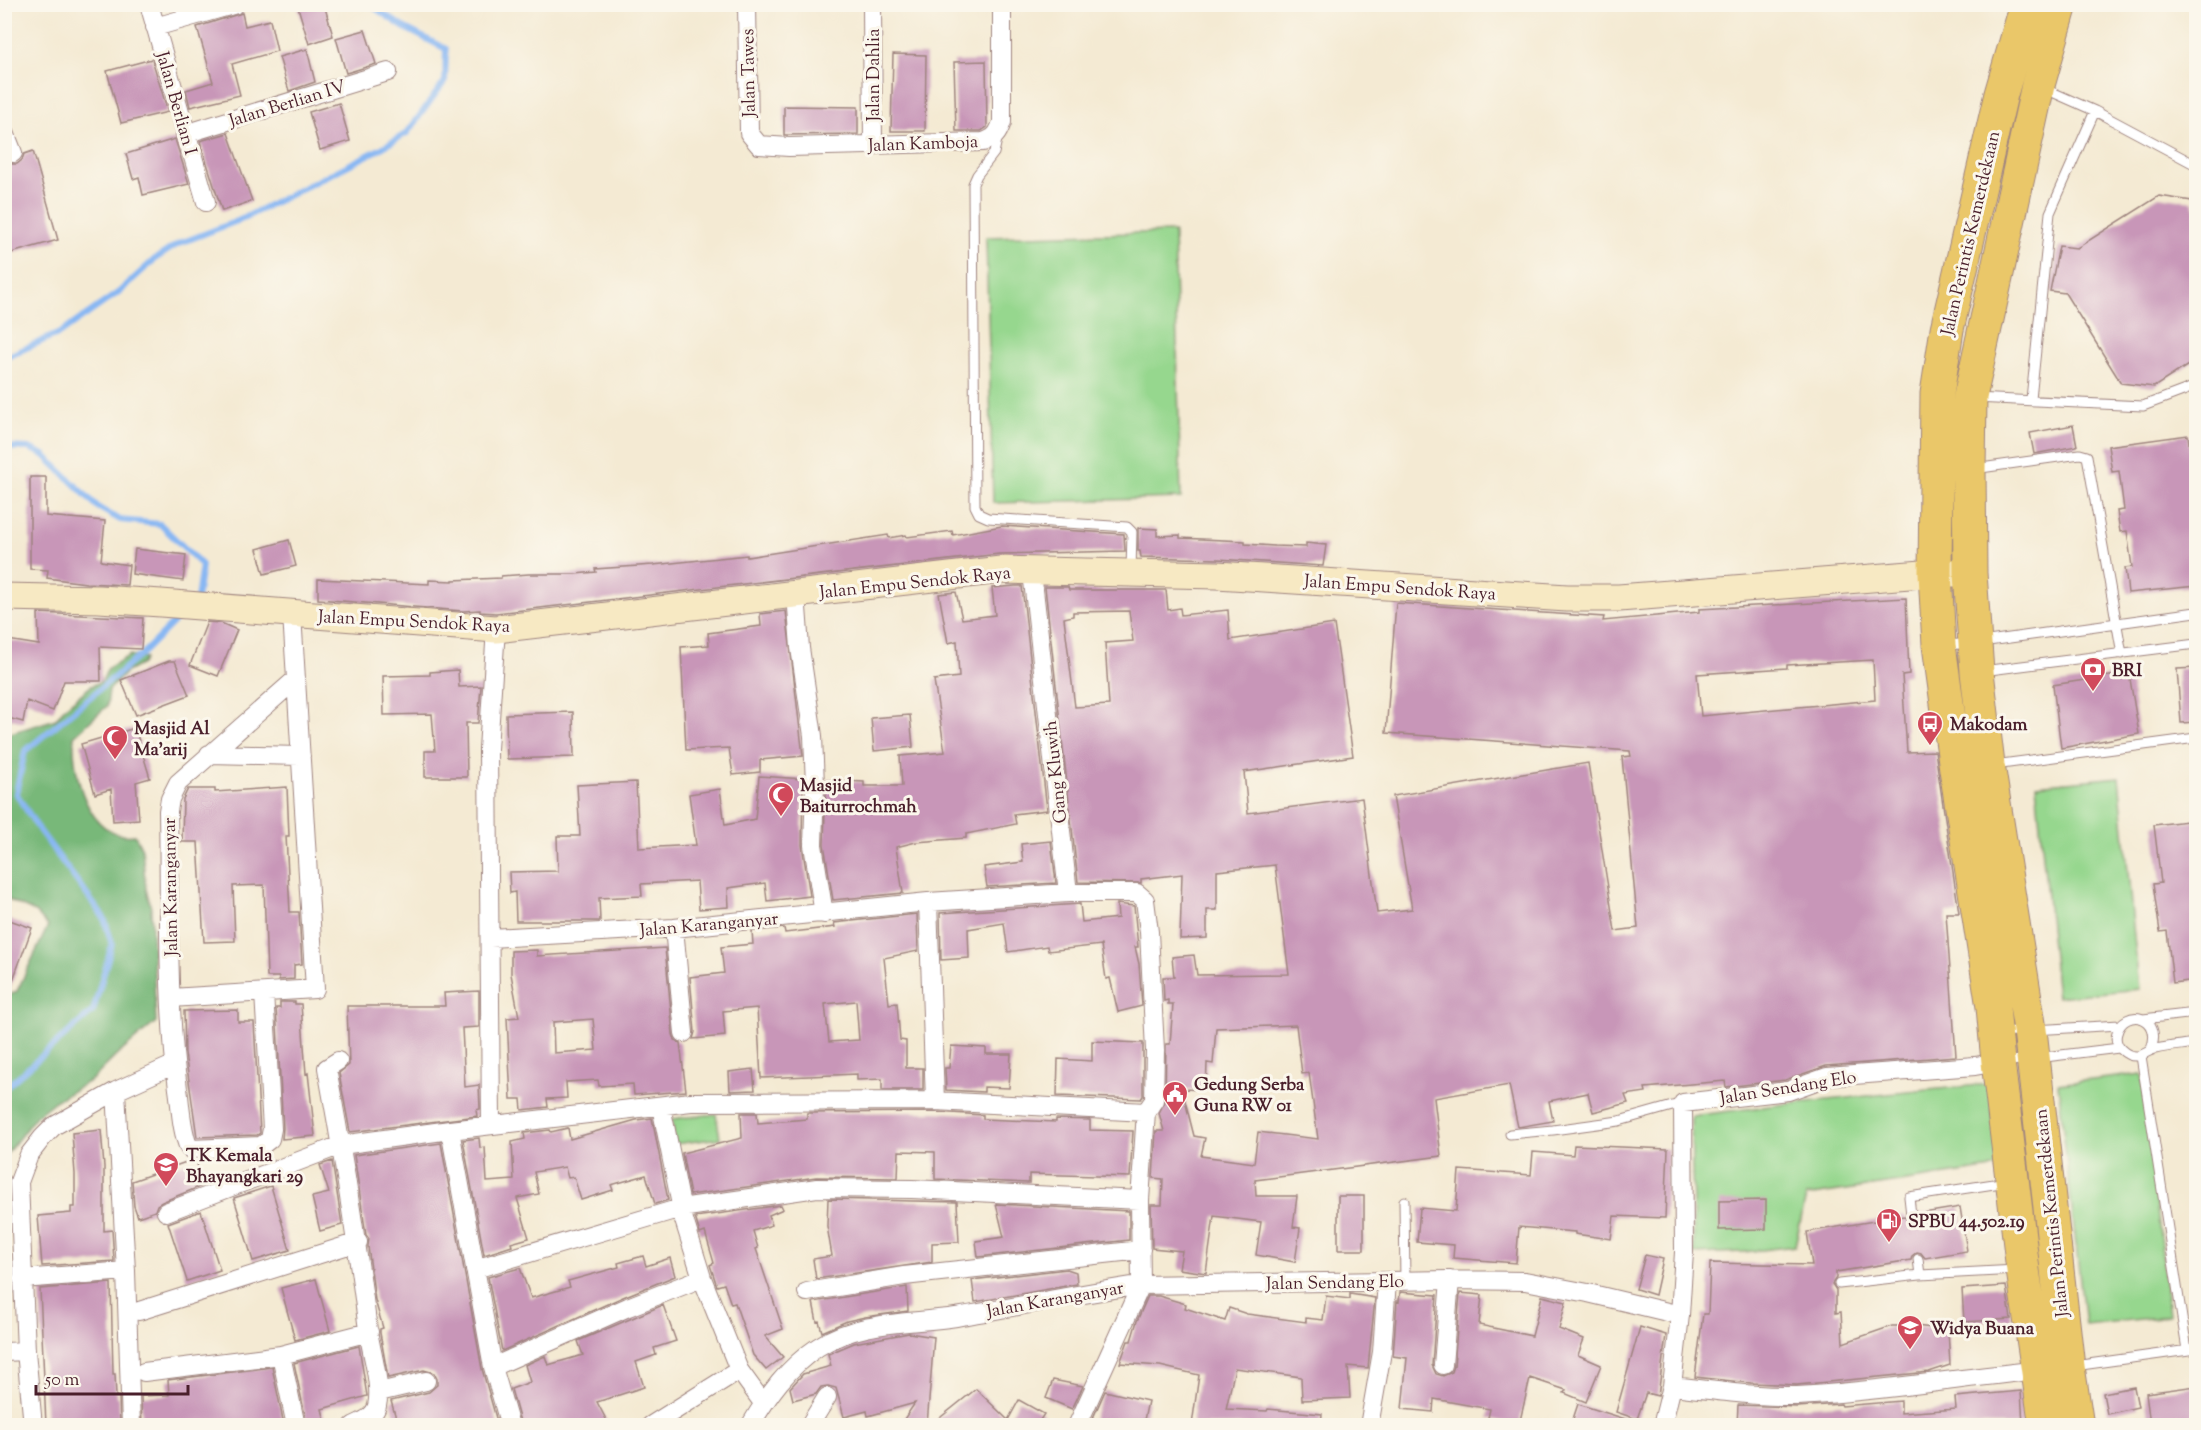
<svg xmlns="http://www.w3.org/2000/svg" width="2201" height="1430" viewBox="0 0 2201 1430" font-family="'Sorts Mill Goudy',serif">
<rect width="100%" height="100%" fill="#fbf7ec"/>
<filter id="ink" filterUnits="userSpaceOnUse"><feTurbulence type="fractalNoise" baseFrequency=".0167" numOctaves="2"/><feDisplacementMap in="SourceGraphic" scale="12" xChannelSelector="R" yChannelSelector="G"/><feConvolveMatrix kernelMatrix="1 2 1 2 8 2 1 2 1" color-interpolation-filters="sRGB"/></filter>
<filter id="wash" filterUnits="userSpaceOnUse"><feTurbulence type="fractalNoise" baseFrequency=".008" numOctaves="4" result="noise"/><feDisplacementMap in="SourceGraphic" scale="24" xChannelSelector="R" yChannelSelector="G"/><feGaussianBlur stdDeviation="1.35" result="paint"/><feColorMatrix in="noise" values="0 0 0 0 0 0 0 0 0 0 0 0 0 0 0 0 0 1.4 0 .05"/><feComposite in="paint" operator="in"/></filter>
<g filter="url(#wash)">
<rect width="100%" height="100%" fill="#f4ead3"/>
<path fill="#96d78e" stroke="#707b5c" stroke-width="1.5" d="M1174 232 1181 498 993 503 986 237Z
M2119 777 2139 989 2057 997 2036 785Z
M2142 1074 2169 1316 2085 1325 2058 1084Z
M1989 1084 1999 1167 1806 1196 1795 1246 1744 1252 1694 1254 1691 1116 1786 1104Z
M716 1114 720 1138 675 1144 672 1119Z"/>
<path fill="#78b879" stroke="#616c52" stroke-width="1.5" d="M130 655 145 659 142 664 125 673 109 690 107 706 74 736C72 772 87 841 135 835L142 849 146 889 151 908 156 1022 115 1057 93 1079 55 1101 36 1116 5 1156V998L17 991 48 926 35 912 5 898V743L7 734 56 719 64 708 91 686 102 681 108 668Z"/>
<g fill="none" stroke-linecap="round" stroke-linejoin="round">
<path stroke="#88b7f3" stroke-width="6" d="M4 358 62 332 119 292 155 259 178 244 240 220 378 150 407 133 445 81 446 49 403 27 369 4
M4 447 29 448 44 455 99 508 120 520 160 524 202 565 197 599
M4 1089 93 1011 112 944 104 918 39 830 16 793 25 751 142 654 184 612"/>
</g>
<g id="blocks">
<path fill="#c896b8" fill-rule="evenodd" d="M297 4H324L333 36 309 44Z
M242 13 245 26 270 20 277 51 232 64 240 95 190 107 186 90 213 82 197 27Z
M365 30 376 64 346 73 336 38Z
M307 49 315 82 289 91 279 57Z
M893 54 926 55 925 131H891Z
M152 59 168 112 121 123 107 71Z
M986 61 987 127 981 131H956L954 62Z
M339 103 350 141 320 150 309 112Z
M784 106 858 107V134L784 135Z
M228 133 252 201 222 211 200 141Z
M175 139 189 184 143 195 139 177 133 179 126 154Z
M33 151 58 240 4 255V160L11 164H17L22 160 24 154Z
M2159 196 2192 201 2196 209V360L2154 387 2121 383 2065 293 2050 291 2059 246 2077 248Z
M2073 425 2077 446 2034 454 2030 433Z
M2188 435 2194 484H2196V586L2128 593 2125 568 2132 567 2127 531 2120 532 2117 511 2124 510 2119 471 2112 472 2108 446Z
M30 477H46V516L105 521 101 561 129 565 127 585 86 583 47 578 48 570 30 569Z
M1002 526 1124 534 1125 551 999 554 496 613 480 612V610L463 611 318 599V579L429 584V580L453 581V580L501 578V576L529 574H575L596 572 595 569 653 565 747 555V557L888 535 889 538 906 535 907 537 952 531 953 535Z
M1138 528 1157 529V536L1180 535V538L1245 541V544L1274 546 1306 547V543L1326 545 1323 566 1218 559 1141 557 1140 551H1138Z
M289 540 296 566 264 574 257 549Z
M135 549 186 555 183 581 132 574Z
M1015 586H1022L1047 810 1014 814 1016 824 966 834V838L916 842 896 847 903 893 833 900 824 844 826 780 864 782V786H902L900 756 945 752 934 680 959 677 957 641 948 643 939 594 956 592 962 619 995 615 992 588Z
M1045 587H1068L1069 590H1166L1168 610 1180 608 1181 615 1228 610 1230 640 1334 624 1353 756 1244 772 1248 813 1362 798 1377 913 1412 909 1393 796 1588 763 1615 931 1638 928 1622 757 1631 756 1630 751 1386 733 1396 603 1604 617 1603 621 1699 612V609L1906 598 1909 674 1902 675 1907 752 1935 751 1959 913H1946L1956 1056 1826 1066 1785 1080 1726 1087 1725 1081 1645 1088 1646 1092 1625 1095 1628 1103 1593 1112 1588 1093 1549 1101 1553 1121 1518 1127 1509 1085 1434 1098 1441 1156 1255 1180 1256 1196H1297L1293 1227 1300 1228 1295 1262 1256 1255 1261 1222 1214 1216 1206 1273 1179 1269 1182 1251 1152 1248 1151 1205H1162L1163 1179 1153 1178 1156 1131H1164L1159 1113 1165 1100 1166 1044H1170L1173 1004H1168V1000L1164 1001 1163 977H1174L1172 957 1194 955 1197 975 1289 974 1275 865 1217 871V910H1207V938L1180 939 1182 874 1141 879V883L1078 882ZM1129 611 1133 641 1105 643 1109 705 1075 707 1064 618 1073 616V612ZM1873 660 1875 700 1701 716 1697 674 1787 668V665ZM1296 1025 1302 1074 1309 1073 1318 1139 1258 1132 1254 1163 1201 1156 1205 1138 1194 1136 1182 1089 1206 1090 1207 1063 1213 1064 1216 1028Z
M786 611 803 756 760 760V772L733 775 729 748 686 750 681 647 709 645 708 633 761 626 760 614Z
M38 613 143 618 141 649 100 647 101 681H64L53 711 27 701 23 722 4 717V659L8 640 39 645Z
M207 622 221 623 237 630 218 676 190 665Z
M169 661H175L189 695 136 715 121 680Z
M2196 668V722L2181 723 2177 669Z
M458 670 459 687 481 686 478 723H466L467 777H425V751H435L432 714 384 715 383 676 430 675V672Z
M2129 673 2139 734 2061 748 2053 685Z
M573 712 574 757 507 759 506 714Z
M910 715 913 747 874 751 871 718Z
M135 728 150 778 136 782 139 819 113 821 111 789 95 794 81 744Z
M759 776 803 779 802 845 810 896 767 901 765 883 728 888 729 907 699 909 697 881 641 884 642 896 599 898 600 921H516L515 892 510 893 509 872 558 871 557 836H580L577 785 636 782 639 848 696 845 689 794 720 789 725 825 755 819Z
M287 787 289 836H286L290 912H299L302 964 294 965V979L279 980V977H267L264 885 233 886 235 941 204 942 198 842H182L183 799 188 789H215V792Z
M2196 820V980L2173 983 2167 931 2160 932 2153 884 2161 883 2154 825Z
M1051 841 1056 883 987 887 984 867 1023 862 1021 844Z
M1080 904 1082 922 1118 918 1117 904 1134 906 1138 947H1135L1139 964 1142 1006 1118 1012 1110 978 1106 979 1101 945 1048 951 1047 946 1008 952 1004 923 968 929 969 958 941 960 940 913Z
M917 914 918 951 884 958 889 1004 897 1003 900 1040 906 1041V1068H923V1090H882V1079L857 1080V1074L761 1078 757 1008 723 1011 725 1036 693 1039 695 1032 690 977 724 973 721 947 753 944 752 931 784 928 785 933 835 927 834 923ZM856 1001 859 1040 829 1042 825 1004Z
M4 918 32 928 6 999 4 998Z
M665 948 673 1034 675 1040 680 1043 686 1091 634 1095 633 1084 599 1086 598 1080 566 1082 567 1098 547 1099 548 1107 522 1110 521 1099H511L507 1018 519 1017 511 974V951L537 950V956ZM593 1019 596 1050 554 1053 553 1022Z
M479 991V1027L462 1028 465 1087 479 1085 480 1109 476 1110 477 1116 350 1132 339 1073 349 1065 347 1006H445L444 993Z
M280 1002H295V1004H301L306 1074 308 1073 315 1136 282 1139 283 1128 276 1008H280Z
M238 1010V1022H254L260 1133 257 1135 197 1137 185 1053 184 1011Z
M1092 1041 1143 1043V1096L1141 1099 1057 1096 1058 1059 1092 1061Z
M951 1046 986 1048V1054H1011L1009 1088 984 1087V1092L946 1090 945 1068H949Z
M753 1069 755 1090 730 1091 729 1072Z
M935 1112 983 1115V1119L1056 1122V1119L1090 1120V1130L1133 1131 1130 1177 1029 1174V1183L935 1179V1152L899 1151 898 1178 816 1177 690 1195 682 1153 742 1138 741 1113H757L758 1123 807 1119V1113Z
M652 1118 668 1200 655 1204 646 1175 611 1185 613 1190 581 1200 574 1177 568 1178 565 1167 534 1172 539 1194 517 1198 529 1238 511 1243 512 1246 484 1255 463 1140 479 1138 480 1148 485 1147 487 1182 514 1180 512 1142 525 1139 524 1133 550 1130 551 1132 568 1128 570 1139 636 1120Z
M101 1130 104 1167V1231L112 1230 114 1261 42 1266 38 1216 71 1213V1207H75V1174L72 1133Z
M441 1143 482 1369 498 1425H398L391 1401 429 1392 437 1385V1379L434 1373 424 1370 388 1378 380 1333V1329L383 1328 375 1300 368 1246 369 1239 366 1235 354 1155Z
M1574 1145 1668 1149 1665 1218 1614 1216 1611 1239 1575 1234V1232L1519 1227 1516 1263 1453 1258 1454 1245 1417 1242 1420 1208 1456 1211 1459 1170 1531 1175 1533 1152 1573 1155Z
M189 1161H196L204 1185 162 1202 157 1205 155 1211 138 1217 134 1206 132 1181Z
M332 1161 342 1225 320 1231 312 1197 329 1193 320 1165Z
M271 1186 290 1250 253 1261 234 1198Z
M1338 1196H1364V1250H1338Z
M828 1199 957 1202 959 1242 932 1243V1262L816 1279 813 1259 832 1256 827 1226Z
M1766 1200V1229L1719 1230V1201Z
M996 1204 1129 1211V1240L978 1257 976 1241 1004 1237Z
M781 1205 783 1209 769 1215 772 1225 753 1231 758 1248 756 1249 783 1329 765 1336 783 1357 766 1370 753 1355 735 1303 731 1304 724 1284 717 1286 710 1265 714 1263 705 1232 700 1234 695 1217Z
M1960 1207 1967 1251 1925 1258 1921 1253 1917 1252 1912 1256 1911 1260 1836 1272V1278L1832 1284 1836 1290V1313L1841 1312 1843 1343 1892 1326H1916L1948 1330 1950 1365 1929 1372 1797 1385 1751 1383 1695 1377 1703 1314H1708L1710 1263 1812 1265 1807 1232 1904 1216 1908 1221 1912 1222 1917 1218 1918 1214Z
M201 1211 220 1270 187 1281 168 1223Z
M1645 1255 1663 1259 1655 1295 1636 1289Z
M643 1256 646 1266 670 1258 675 1276 623 1297 502 1351 488 1277 520 1268 531 1298 570 1287 568 1281 619 1267 618 1263Z
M1067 1269 1076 1272 1077 1284 975 1302 972 1280Z
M316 1279 330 1331 295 1340 281 1288Z
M111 1283 113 1374H115L116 1397H119L120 1425H46L40 1289Z
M2006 1286 2011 1319 1964 1322 1962 1289Z
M907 1287 908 1311 865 1317 847 1321 822 1332 819 1321 817 1322 813 1302Z
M1400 1292 1437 1295 1432 1365 1436 1374 1443 1376 1452 1372 1454 1366 1460 1293 1482 1295 1479 1325 1532 1336 1542 1296 1566 1302 1559 1329 1584 1339 1578 1355 1601 1365 1586 1402 1564 1393 1566 1390 1530 1378 1519 1425 1488 1418 1490 1409 1434 1399 1433 1412 1402 1409 1407 1358 1393 1356 1397 1301 1399 1302Z
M1350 1294 1375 1298 1368 1368 1348 1366 1350 1398 1302 1400 1301 1377 1235 1368 1226 1409 1267 1411 1268 1409 1322 1414 1321 1425H1192L1199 1375 1160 1366 1120 1363 1128 1341H1131L1137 1321 1148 1296H1159L1186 1304 1185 1308 1225 1321 1229 1308 1247 1314 1306 1322V1318L1323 1320 1326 1296 1350 1299Z
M663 1305 676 1341 654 1348 656 1355 636 1362 644 1387 597 1402 609 1425H521L511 1389 530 1382 525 1365 545 1356 548 1365 583 1355 578 1341Z
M1640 1327 1666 1335 1658 1396 1646 1393 1637 1419 1616 1412Z
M909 1333 934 1337 927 1425H900L915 1403 868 1416 867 1411 844 1417 836 1388 828 1386 821 1387 816 1394 793 1400 790 1388 803 1374 831 1366 828 1354 854 1343Z
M359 1346 367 1396 322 1409 326 1425H307L294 1363Z
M272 1367 284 1425H142L141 1396 169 1395 168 1380Z
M1053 1380 1083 1386 1072 1409 1046 1398Z
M2196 1386V1425H2150L2146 1393Z
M2134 1387 2138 1407 2107 1414 2103 1393Z
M976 1389 1008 1420 1019 1400 1044 1414 1037 1425H931Z
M1105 1391 1148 1401 1143 1425H1094L1095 1419 1093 1418Z
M2021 1391 2023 1425H1737L1738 1405 1797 1407 1841 1404 1842 1406 1901 1401V1413L1956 1409 1955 1397Z
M1578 1404 1635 1422 1634 1425H1571Z"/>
</g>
</g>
<g filter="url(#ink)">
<use href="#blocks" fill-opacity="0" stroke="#9f847f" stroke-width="1.5"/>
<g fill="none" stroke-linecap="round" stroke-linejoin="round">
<defs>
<path id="lane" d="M2043 88 2095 111 2196 165
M998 135 994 153 977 175 973 184 975 506 979 514 988 518 1127 527 1132 532 1131 571
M1975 398 2143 406 2196 386
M2031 399 2050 213 2095 111
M1974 469 2080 454 2087 456 2122 654
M1945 645 1974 643 2196 612
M1982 671 2196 644
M1994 765 2196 738
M2143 1019 2196 1013
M2000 1032 2120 1025
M2151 1049C2164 1015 2124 1007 2117 1033 2113 1046 2126 1057 2138 1056 2144 1055 2149 1050 2155 1049 2169 1046 2183 1045 2196 1043
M2141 1056 2187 1350
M2003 1062 2119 1048
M1510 1134 1553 1130 1619 1121 1683 1103
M1404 1201 1405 1281
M1911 1215 1909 1197 2007 1182
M1918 1259 1920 1275
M1839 1284 1920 1275 2017 1270
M2074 1366 2196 1349"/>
<path id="street" d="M149 4 206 202
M747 4 749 133 759 145 789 147 983 142C995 138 998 134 1002 122V4
M872 4 873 146
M155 27 236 4
M4 130 13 153
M185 134 388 72
M1032 572 1068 893
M796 594 800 648 813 736 815 785 813 845 824 914
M209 754 301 756
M928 902 935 1101
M674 928 684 1033
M490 938 674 928 928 902 1068 893H1137L1145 900 1149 932 1155 1050 1154 1100 1146 1112
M264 993 272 1129 270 1139 261 1146 191 1149 189 1148C181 1130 181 1108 178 1089 166 997 170 903 168 811L170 799 178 783 296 679
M171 998 315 989 292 614
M338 1061 327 1068C343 1155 357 1242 368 1330 371 1352 382 1385 377 1406 374 1417 363 1421 353 1426
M661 1106 684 1220 702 1278 739 1370 763 1403
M491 1125 488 749 496 629
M450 1130 493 1367 510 1426
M166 1212 341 1145 450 1130 691 1102 935 1101 1146 1112 1140 1200 1141 1285 1077 1426
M475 1269 681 1208 817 1188 912 1189 1140 1200
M126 1271 131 1426
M22 1279 126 1271 116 1091
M807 1292 904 1276 1141 1250
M139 1311 358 1242
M1680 1315 1684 1252 1683 1103 1788 1091 1827 1077 1975 1066 1998 1062
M4 1352 26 1351
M1443 1365 1450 1280
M493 1367 628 1307 702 1278
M144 1372 281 1355
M379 1392 426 1381
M33 1426 26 1351 19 1182 29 1155 43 1137 54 1126 116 1091 175 1064
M296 1426 281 1355 369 1332
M650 1426 739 1370
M750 1426C768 1395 788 1367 818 1347 860 1320 909 1324 956 1317 1018 1307 1079 1293 1141 1285L1450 1280 1525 1281 1588 1293 1680 1315 1672 1386C1713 1390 1755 1397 1797 1396 1880 1392 1961 1377 2044 1370
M809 1426 827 1397
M1369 1426 1382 1352 1387 1281
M1662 1426 1672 1386"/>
<path id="secondary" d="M4 597 99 599 161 603 496 629 1001 570 1217 575 1567 598H1619L1935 573H1970"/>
<path id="highway" d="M2027 4 2001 94 1947 329 1937 394 1935 573 1939 645 1956 769 1993 1007 1998 1062 2023 1270 2046 1426
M2061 4 2038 85 1970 397 1969 470 1970 573 1977 672 1988 765 2030 1030 2068 1367 2077 1426"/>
</defs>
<use href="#lane" stroke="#9f847f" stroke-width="11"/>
<use href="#street" stroke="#9f847f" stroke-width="20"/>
<use href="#secondary" stroke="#9f847f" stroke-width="29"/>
<use href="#highway" stroke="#9f847f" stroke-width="35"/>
<use href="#lane" stroke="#fff" stroke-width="9"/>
<use href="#street" stroke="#fff" stroke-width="18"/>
<use href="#secondary" stroke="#f7e9c3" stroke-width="27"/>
<use href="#highway" stroke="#eac769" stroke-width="33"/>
</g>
</g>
<defs>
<symbol id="bank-pin" viewBox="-11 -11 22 30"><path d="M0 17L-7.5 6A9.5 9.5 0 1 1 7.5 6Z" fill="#d1495b" stroke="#fbf7ec"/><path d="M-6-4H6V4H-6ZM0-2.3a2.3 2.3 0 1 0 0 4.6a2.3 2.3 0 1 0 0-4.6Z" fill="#fff"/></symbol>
<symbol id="bus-pin" viewBox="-11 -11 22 30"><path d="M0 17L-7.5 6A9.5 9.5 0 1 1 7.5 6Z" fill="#d1495b" stroke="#fbf7ec"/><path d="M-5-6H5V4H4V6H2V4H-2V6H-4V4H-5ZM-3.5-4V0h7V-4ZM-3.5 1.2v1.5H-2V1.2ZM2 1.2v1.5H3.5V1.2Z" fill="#fff"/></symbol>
<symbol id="mosque-pin" viewBox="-11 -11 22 30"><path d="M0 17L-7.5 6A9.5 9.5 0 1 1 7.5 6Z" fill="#d1495b" stroke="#fbf7ec"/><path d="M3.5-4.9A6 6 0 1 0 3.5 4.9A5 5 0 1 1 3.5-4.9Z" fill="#fff"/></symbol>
<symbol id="civic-pin" viewBox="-11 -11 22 30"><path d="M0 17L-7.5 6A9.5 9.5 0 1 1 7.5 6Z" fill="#d1495b" stroke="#fbf7ec"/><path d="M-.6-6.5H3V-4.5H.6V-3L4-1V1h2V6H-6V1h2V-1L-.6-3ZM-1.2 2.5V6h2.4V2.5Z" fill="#fff"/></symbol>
<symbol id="school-pin" viewBox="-11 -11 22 30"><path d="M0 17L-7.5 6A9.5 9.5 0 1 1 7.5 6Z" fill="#d1495b" stroke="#fbf7ec"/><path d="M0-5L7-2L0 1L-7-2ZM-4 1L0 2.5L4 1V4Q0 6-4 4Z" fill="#fff"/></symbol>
<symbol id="fuel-pin" viewBox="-11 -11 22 30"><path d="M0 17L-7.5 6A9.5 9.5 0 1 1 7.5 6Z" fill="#d1495b" stroke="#fbf7ec"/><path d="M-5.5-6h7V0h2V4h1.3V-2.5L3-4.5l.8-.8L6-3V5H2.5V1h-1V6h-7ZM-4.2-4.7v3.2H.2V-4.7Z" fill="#fff"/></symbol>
<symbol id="university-pin" viewBox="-11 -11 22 30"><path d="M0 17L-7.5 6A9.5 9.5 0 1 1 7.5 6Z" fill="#d1495b" stroke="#fbf7ec"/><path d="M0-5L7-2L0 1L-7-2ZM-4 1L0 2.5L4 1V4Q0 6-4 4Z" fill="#fff"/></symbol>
</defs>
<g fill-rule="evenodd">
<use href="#bank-pin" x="2078" y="655" width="30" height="40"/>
<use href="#bus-pin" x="1915" y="709" width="30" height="40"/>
<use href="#mosque-pin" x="100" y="723" width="30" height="40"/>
<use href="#mosque-pin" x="766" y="780" width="30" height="40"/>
<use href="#civic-pin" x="1160" y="1079" width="30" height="40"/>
<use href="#school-pin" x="151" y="1150" width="30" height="40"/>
<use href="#fuel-pin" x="1874" y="1206" width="30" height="40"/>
<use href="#university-pin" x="1895" y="1313" width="30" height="40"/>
</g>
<g text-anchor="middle" stroke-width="6" stroke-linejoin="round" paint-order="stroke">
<g font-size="18" fill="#4a1f2b" stroke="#fbf7ec">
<text transform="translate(748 73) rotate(-91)" y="6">Jalan Tawes</text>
<text transform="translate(873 75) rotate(-90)" y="6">Jalan Dahlia</text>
<text transform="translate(177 103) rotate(74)" y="6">Jalan Berlian I</text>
<text transform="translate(287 103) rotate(-17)" y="6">Jalan Berlian IV</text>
<text transform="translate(923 143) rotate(-2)" y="6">Jalan Kamboja</text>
<text transform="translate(1970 233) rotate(-77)" y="6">Jalan Perintis Kemerdekaan</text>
<text transform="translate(915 582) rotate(-6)" y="6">Jalan Empu Sendok Raya</text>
<text transform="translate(1400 587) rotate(4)" y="6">Jalan Empu Sendok Raya</text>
<text transform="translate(414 621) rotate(3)" y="6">Jalan Empu Sendok Raya</text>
<text transform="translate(1055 772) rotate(-96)" y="6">Gang Kluwih</text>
<text transform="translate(170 887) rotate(-91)" y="6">Jalan Karanganyar</text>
<text transform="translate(709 924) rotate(-5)" y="6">Jalan Karanganyar</text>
<text transform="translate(1788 1087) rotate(-9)" y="6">Jalan Sendang Elo</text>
<text transform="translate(2051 1213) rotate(-96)" y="6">Jalan Perintis Kemerdekaan</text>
<text transform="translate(1335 1282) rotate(-1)" y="6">Jalan Sendang Elo</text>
<text transform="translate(1055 1299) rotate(-10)" y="6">Jalan Karanganyar</text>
</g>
<g font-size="18" font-weight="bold" fill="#4a1f2b" stroke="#fbf7ec" text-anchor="start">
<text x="2112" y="676">BRI</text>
<text x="1950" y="730">Makodam</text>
<text x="134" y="734">Masjid Al<tspan x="134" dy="21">Ma'arij</tspan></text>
<text x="800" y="791">Masjid<tspan x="800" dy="21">Baiturrochmah</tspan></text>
<text x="1194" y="1090">Gedung Serba<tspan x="1194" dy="21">Guna RW 01</tspan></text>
<text x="186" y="1161">TK Kemala<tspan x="186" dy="21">Bhayangkari 29</tspan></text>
<text x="1908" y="1227">SPBU 44.502.19</text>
<text x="1930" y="1334">Widya Buana</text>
</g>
</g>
<rect width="2201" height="1430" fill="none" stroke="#fbf7ec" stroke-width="24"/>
<path d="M36 1385v9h152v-9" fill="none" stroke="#4a1f2b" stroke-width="3"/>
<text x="45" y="1385" font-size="18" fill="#4a1f2b" stroke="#fbf7ec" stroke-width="4.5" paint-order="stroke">50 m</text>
</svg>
